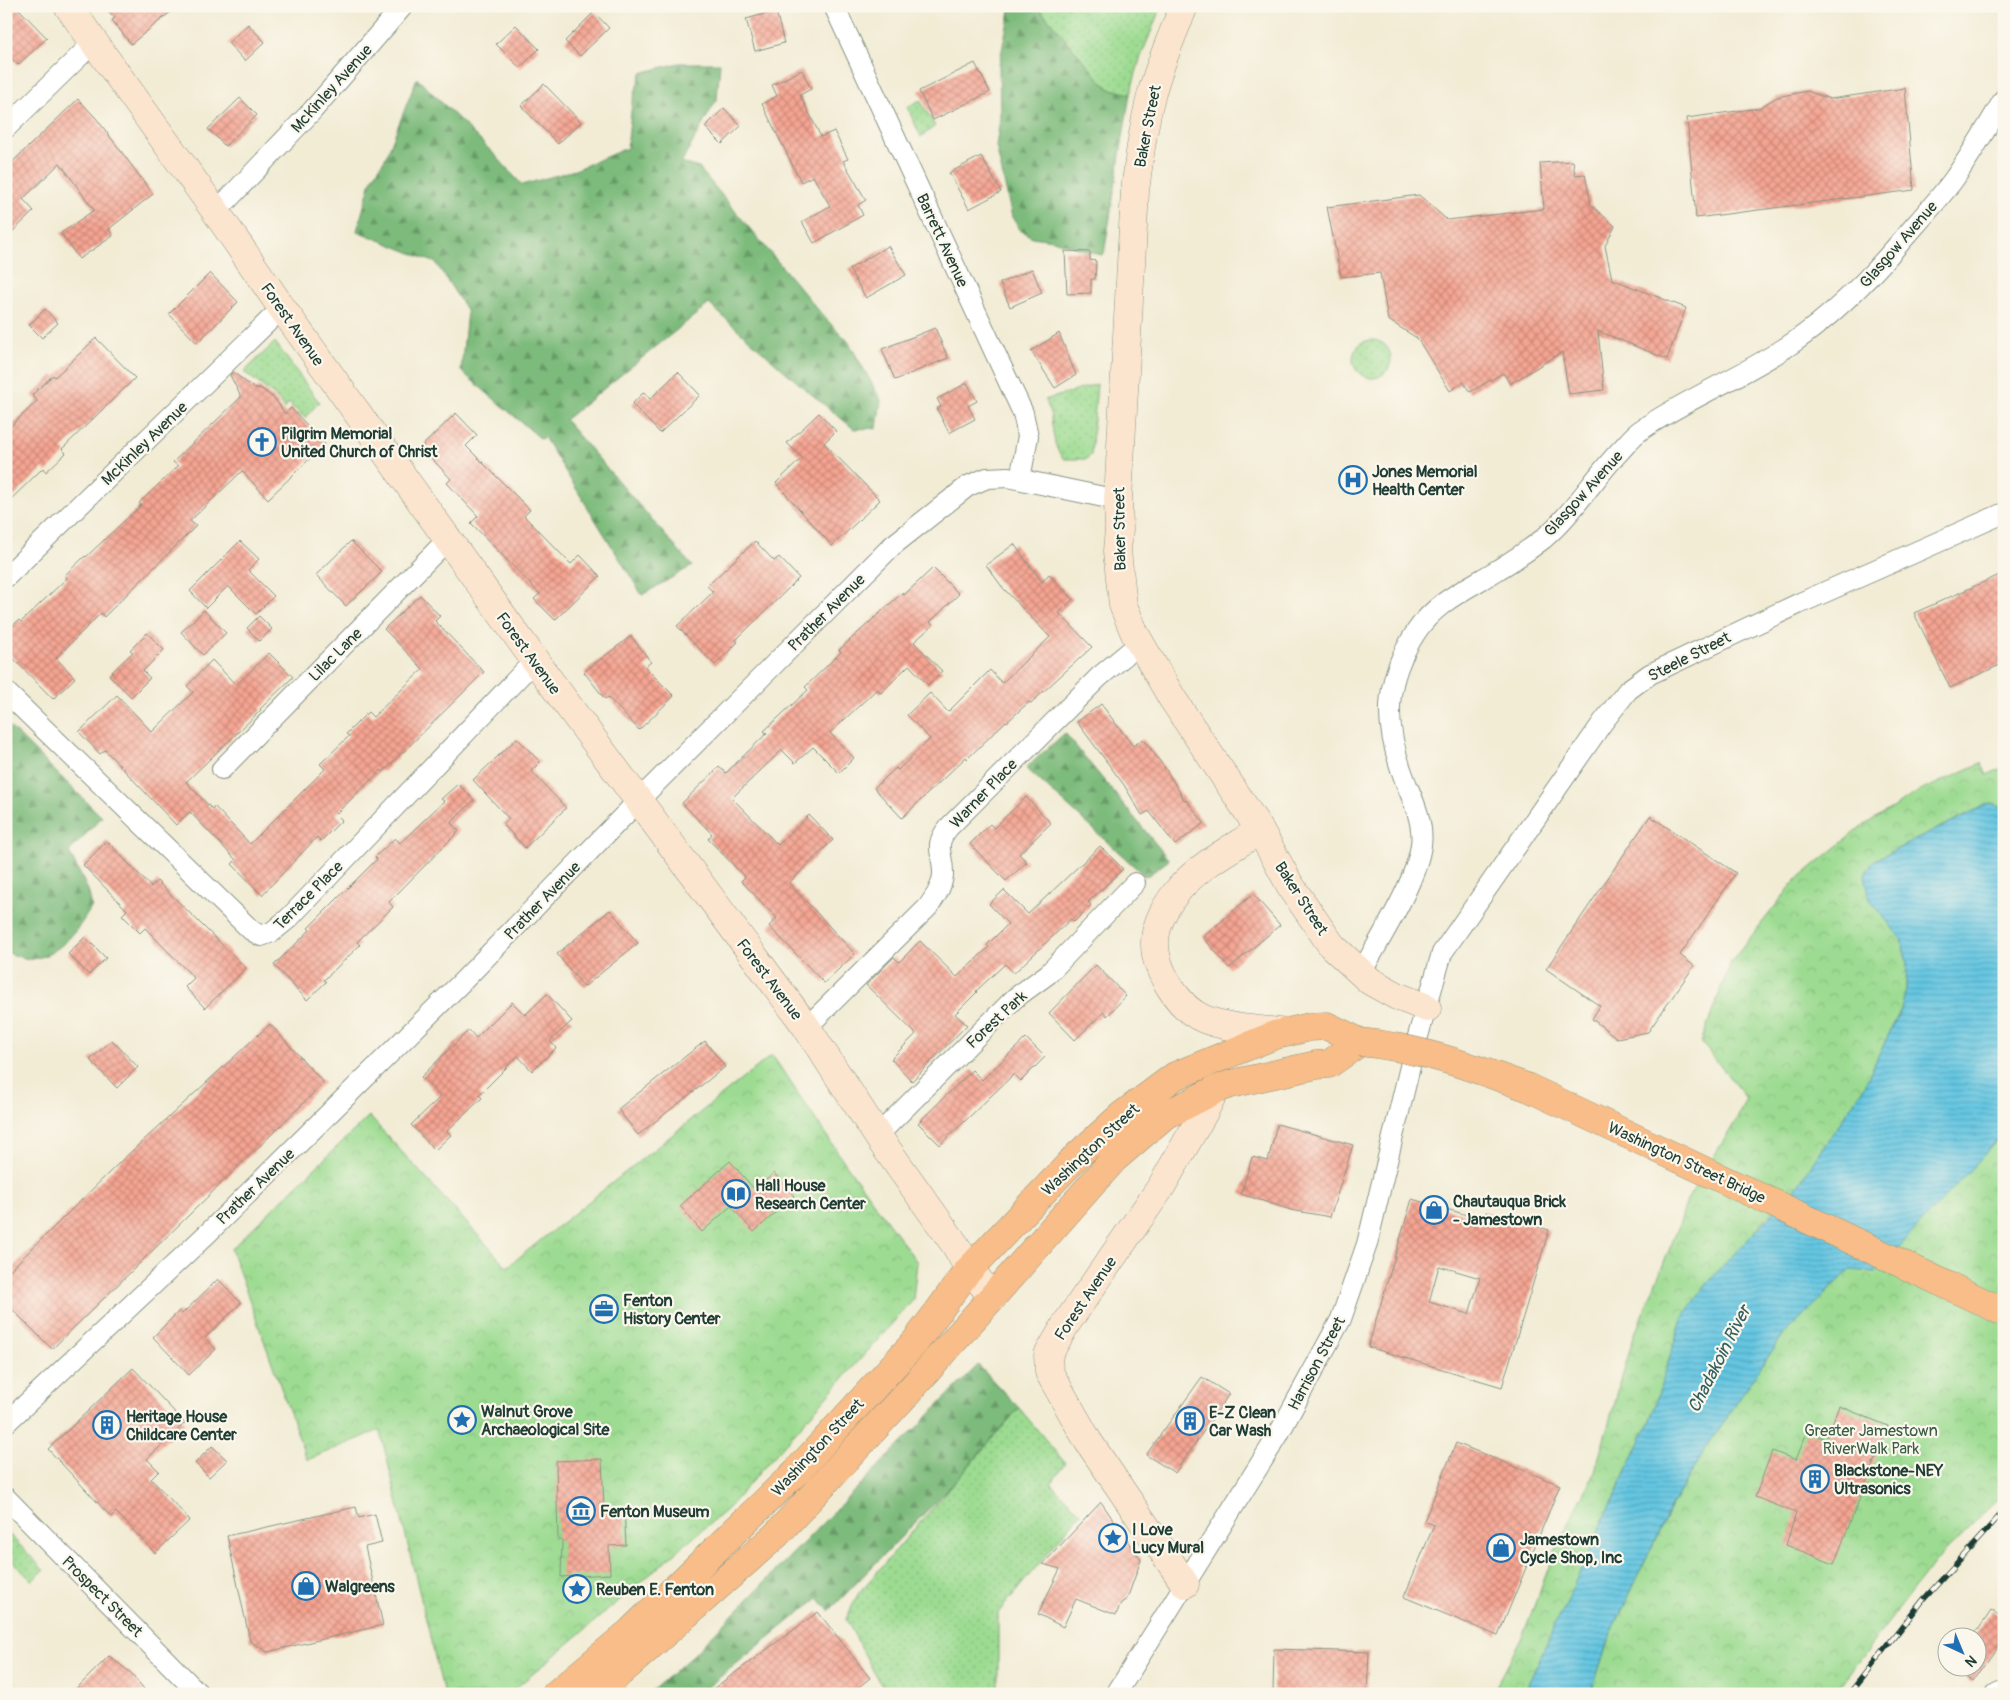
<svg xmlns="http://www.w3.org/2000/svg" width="2010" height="1700" viewBox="0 0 2010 1700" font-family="Pangolin,sans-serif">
<defs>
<pattern id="grass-dots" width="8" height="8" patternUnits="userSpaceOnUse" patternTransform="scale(1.25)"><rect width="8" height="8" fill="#9cdb91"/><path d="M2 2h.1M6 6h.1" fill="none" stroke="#86bd7e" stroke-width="1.8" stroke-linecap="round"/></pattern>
<pattern id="forest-firs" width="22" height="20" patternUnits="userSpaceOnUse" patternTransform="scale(1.25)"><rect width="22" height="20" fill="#7dbb7b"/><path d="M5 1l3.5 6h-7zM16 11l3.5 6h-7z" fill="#696"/></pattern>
<pattern id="park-crowns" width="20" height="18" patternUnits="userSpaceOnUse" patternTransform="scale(1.25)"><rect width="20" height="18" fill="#9cdb91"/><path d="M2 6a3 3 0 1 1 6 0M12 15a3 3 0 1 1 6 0" fill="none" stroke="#86bd7e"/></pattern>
<pattern id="water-rules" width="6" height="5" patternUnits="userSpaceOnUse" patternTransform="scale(1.25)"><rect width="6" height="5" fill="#64c6e2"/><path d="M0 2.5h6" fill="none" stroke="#52a2b8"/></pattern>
<pattern id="building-cross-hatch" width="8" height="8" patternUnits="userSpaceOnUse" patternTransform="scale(1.25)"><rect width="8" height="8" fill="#f6a492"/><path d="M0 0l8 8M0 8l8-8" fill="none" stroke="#c78778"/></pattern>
</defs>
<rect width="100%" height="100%" fill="#fbf7ec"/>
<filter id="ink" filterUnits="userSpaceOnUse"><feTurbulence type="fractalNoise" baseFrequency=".02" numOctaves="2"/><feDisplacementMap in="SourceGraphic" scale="10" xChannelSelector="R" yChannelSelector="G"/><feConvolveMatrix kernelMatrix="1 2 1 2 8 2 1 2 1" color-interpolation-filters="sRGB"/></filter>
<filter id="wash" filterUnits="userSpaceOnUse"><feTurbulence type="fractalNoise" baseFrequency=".0096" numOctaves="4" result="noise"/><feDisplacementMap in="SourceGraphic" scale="20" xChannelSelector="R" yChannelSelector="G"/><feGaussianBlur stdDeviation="1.12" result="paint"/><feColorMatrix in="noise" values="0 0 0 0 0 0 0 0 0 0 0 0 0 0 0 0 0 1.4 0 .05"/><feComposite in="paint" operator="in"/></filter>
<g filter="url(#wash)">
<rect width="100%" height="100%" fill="#f2ecd5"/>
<path fill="url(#grass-dots)" stroke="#5e8c62" d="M1037 6 1161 7 1140 59 1130 94 1110 89 1100 81Z
M920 100 935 126 921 137 907 107Z
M1353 359a19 19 0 1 1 38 0a19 19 0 1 1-38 0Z
M275 342 319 402 305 418 288 403 285 409 275 396 244 372Z
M1097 384 1091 455 1087 459H1064C1049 445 1056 420 1045 400Z
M1019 1408 1065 1463 1051 1484 1081 1513 998 1613V1688L995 1694H892L879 1682 846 1619 858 1594Z
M6 1531 44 1570 32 1581 6 1555Z"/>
<path fill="url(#forest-firs)" stroke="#4e7c58" d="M1011 6H1037L1101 81 1110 89 1130 94 1104 254 1101 255 1053 240 1032 237 1020 230 1012 217 996 146 1000 118 999 65Z
M679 63H720L717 99 681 163 699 168 825 318 848 341 881 400 877 428 854 429 805 389 709 304 565 420 692 566 642 595 544 437 541 439 461 371 467 311 436 263 357 231 371 181 386 157 417 78 495 155 522 185 575 170 627 148 632 103 641 73Z
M6 723 102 817 69 852 88 890 92 906C79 929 61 954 33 959 25 960 14 955 6 952Z
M1065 733 1169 860 1146 877 1026 768Z
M978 1365 1019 1408 950 1487 829 1611 818 1598 699 1694H648L693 1655Z"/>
<path fill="url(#park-crowns)" stroke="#5e8c62" d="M1981 763 1987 775 2004 767V808L1989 803 1873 861 1866 875 1870 899 1901 939 1907 962 1906 990 1901 1009 1861 1092 1793 1192 1767 1217 1682 1319 1650 1420 1529 1682 1525 1694H1492L1523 1635 1555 1551 1594 1474 1634 1336 1680 1223 1687 1200 1737 1119 1746 1098 1701 1042 1731 962 1795 881 1861 827 1916 793Z
M772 1055 847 1166 917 1262 913 1300 727 1509 509 1694H444L380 1430 307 1460 231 1249 369 1116 507 1267Z
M2004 1133V1494L1934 1563 1833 1694H1591L1608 1640 1669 1511 1703 1452 1783 1335 1850 1270Z"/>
<path fill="url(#water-rules)" stroke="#42828b" d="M1990 803 2004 808V1133L1876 1272 1850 1270 1783 1335 1703 1452 1669 1510 1608 1640 1591 1694H1525L1529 1682 1650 1420 1682 1319 1712 1277 1793 1192 1861 1092 1901 1009 1906 990 1907 962 1901 939 1870 899 1865 875 1873 861Z"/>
<g id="blocks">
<path fill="url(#building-cross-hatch)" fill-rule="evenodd" d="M6 6H16L47 38 18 65 6 52Z
M104 6H178L131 44 112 20 115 18Z
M776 11 784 43 755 51 746 19Z
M594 12 609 28 580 56 565 41Z
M248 24 265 42 245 61 228 43Z
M516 25 539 49 520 68 496 44Z
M975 63 990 92 933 120 919 91Z
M802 70 811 89 800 95 821 137 834 131 848 159 843 161 866 200 858 205 863 215 814 243 802 222 830 206 813 176 801 182 762 104 777 96 772 85Z
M544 84 581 122 558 144 521 106Z
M1905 88 1914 190 1696 218 1687 118 1759 108 1777 97 1807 91 1830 99Z
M240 98 257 115 225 146 208 129Z
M78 99 96 118 153 194 109 229 113 236 79 259 61 233 94 210 60 163 23 199 34 211 6 238V168Z
M724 108 741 126 722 144 705 127Z
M981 156 1001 192 969 209 949 173Z
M1573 161 1575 175 1585 174 1591 205 1615 226 1605 246 1612 279 1686 308 1667 359 1598 331 1604 390 1569 394 1562 352 1510 384 1503 373 1470 392 1463 382 1450 391 1417 338 1388 320 1380 273 1341 277 1327 207 1419 195 1447 220 1544 209 1540 163Z
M888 246 906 275 866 298 849 269Z
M1065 251 1090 252V260L1096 261 1095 279H1091V293L1067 294Z
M1032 269 1042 293 1010 307 1000 283Z
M210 273 238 302 197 343 169 314Z
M45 309 58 323 42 338 29 325Z
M935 328 948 358 895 380 882 349Z
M1059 333 1076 375 1055 388 1031 351Z
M96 338 135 378 62 449 66 453 46 472 43 468 6 504V431L37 401 32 395 53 375 55 377Z
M233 372 255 389 260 388 275 399 285 414 291 408 325 444 268 499 242 471 190 521 196 526 104 617 101 613 56 658 75 678 53 699 6 651V632L19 620 21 622 67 578 65 575 85 556 86 557 141 505 139 503 178 466 173 462 241 397 230 375Z
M678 372 700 395 660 433 632 404 644 392 650 399Z
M967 383 977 401 968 406 975 419 949 433 937 409 941 406 937 399Z
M456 413 477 435 466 446 530 510 524 516 571 564 580 555 600 576 555 620 534 599 540 594 471 523 478 516 447 483 451 479 421 447Z
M819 413 836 431 824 443 880 500 832 546 776 483 802 458 787 443Z
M240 541 259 559 248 570 274 596 256 614 228 586 206 608 190 591Z
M351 541 382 572 346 606 316 575Z
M755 541 774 561 779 557 799 578 736 640 738 642 715 665 677 626 713 592 707 586Z
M1014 544 1042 582 1049 574 1073 599 1059 613 1092 647 1031 703 1029 702 1007 722 1006 721 967 759 966 757 902 818 874 788 896 768 898 770 930 739 907 715 930 693 948 712 990 670 1002 683 1050 637 1003 588 986 565Z
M933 568 959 594 930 622 933 625 914 642 942 671 928 685 909 665 881 693 877 689 830 733 854 758 839 773 813 747 795 763 782 750 732 798 778 845 809 815 833 840 789 883 855 954 824 983 769 926 777 918 741 881 745 877 708 839 712 834 682 803 719 767 726 773 767 733 764 731 808 690 805 687 841 652 839 650 902 593 904 595Z
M2004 573V663L1950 688 1914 613Z
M420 595 440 616 435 621 484 672 383 772 381 770 336 814 342 820 321 841 317 837 262 895 232 864 236 860 190 812 176 825 105 750 100 754 79 732 117 695 152 732 193 692 187 686 212 660 236 685 269 653 293 677 260 709 261 710 186 782 212 809 214 806 250 844 325 769 320 764 349 736 346 734 368 712 373 717 423 669 384 629Z
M204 610 226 633 203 655 181 632Z
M259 616 272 629 259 641 247 628Z
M147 633 164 650 143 671 150 678 131 697 109 675 133 652 130 650Z
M631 636 651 662 645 667 674 696 639 730 608 697 605 699 584 672Z
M1101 704 1133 746 1143 739 1165 768 1185 801 1186 800 1204 823 1175 845 1149 811 1142 815 1124 785 1077 722Z
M517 738 540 762 531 771 566 808 525 848 503 824 509 819 473 780Z
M458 784 474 800 451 823 459 831 389 902 393 907 357 942 360 945 324 980 326 982 307 1000 274 965 310 930 308 928 377 859 375 857 395 838 400 843 444 801 441 799Z
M1026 797 1051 823 1019 854 1027 862 1006 881 970 844 990 824 994 828Z
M1650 816 1736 873 1680 955 1694 966 1648 1032 1617 1038 1592 1019 1600 1006 1546 969Z
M107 841 151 887 157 881 246 968 205 1008 185 987 194 978 145 928 140 933 122 915 127 910 83 865Z
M1100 846 1123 869 1088 902 1091 905 1074 922 1071 919 1014 973 1005 964 976 991 977 992 955 1014 967 1025 912 1081 891 1059 916 1034 866 985 894 957 899 962 920 941 957 977 989 947 987 945 1008 924 989 904 1004 890 1028 914Z
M1253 894 1280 925 1229 968 1203 937Z
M610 910 638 943 584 987 557 954Z
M85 937 106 958 89 975 68 954Z
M1096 965 1126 996 1107 1016 1104 1012 1075 1040 1049 1013Z
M547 994 572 1021 550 1041 556 1048 532 1071 518 1056 479 1095 482 1098 447 1131 451 1135 435 1150 411 1125 440 1097 421 1077 469 1030 476 1038 512 1002 525 1015Z
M270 1024 324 1083 52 1349 6 1303V1274L120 1162Z
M1026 1038 1045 1057 1021 1081 1014 1074 940 1145 918 1123 972 1070 982 1080Z
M112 1040 138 1067 117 1088 90 1060Z
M705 1041 725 1067 638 1135 618 1109Z
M1277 1124 1353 1145 1330 1217 1291 1210 1241 1194 1252 1157 1268 1161Z
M730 1161 755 1190 774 1173 794 1196 754 1232 731 1206 702 1232 680 1206Z
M1412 1199 1484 1220 1486 1212 1549 1230 1502 1387 1368 1347ZM1439 1266 1480 1278 1469 1314 1429 1302Z
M218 1279 241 1303 205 1338 216 1349 189 1375 153 1337 179 1311 182 1314Z
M133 1368 185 1423 147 1459 159 1471 151 1479 190 1520 155 1553 116 1512 111 1517 48 1449Z
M1202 1377 1229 1394 1175 1473 1146 1455Z
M1839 1406 1888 1426 1834 1564 1786 1545 1796 1513 1755 1497 1772 1451 1796 1460 1807 1432 1826 1439Z
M1456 1443 1560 1485 1498 1636 1404 1597 1434 1525 1424 1521Z
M212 1446 227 1460 209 1477 195 1463Z
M602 1459 604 1509 624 1508 626 1545 609 1546 610 1574 561 1577 562 1540H558L556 1461Z
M1101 1502 1141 1560 1127 1599 1121 1603 1116 1615 1076 1599 1063 1627 1038 1614 1060 1569 1043 1564Z
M356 1507 359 1518 375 1514 382 1543 365 1547 383 1625 267 1652 250 1641 227 1536Z
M1991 1610 2004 1618V1637L1973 1682 1953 1668H1978V1638H1972Z
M818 1612 870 1678 850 1694H706Z
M1274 1649 1369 1652 1367 1694H1273Z
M109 1656 131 1673 148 1694H71Z"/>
</g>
</g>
<g filter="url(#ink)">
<use href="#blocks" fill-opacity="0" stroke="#889484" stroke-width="1"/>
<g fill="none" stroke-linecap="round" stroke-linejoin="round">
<defs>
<path id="street" d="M834 6 1023 413 1028 436 1020 479
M6 128 94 42
M216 212 312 111 403 6
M6 577 282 308
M6 692 251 930 261 936 272 932 289 918 535 660
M222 769 448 539
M1361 973C1380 938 1416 883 1421 845 1424 824 1414 802 1406 783 1384 727 1382 684 1416 632 1436 601 1469 588 1499 569 1514 560 1529 550 1543 539 1573 514 1593 479 1620 451 1627 444 1633 435 1641 430 1689 397 1745 376 1794 342 1833 315 1866 282 1897 246 1916 224 1937 202 1954 179 1972 153 1988 126 2004 99
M806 1028 928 907C935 897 942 887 943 875 944 853 932 847 949 827L1099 677 1140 643
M878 1135 1015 998 1048 974 1135 883
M6 1423 209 1232 464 980 638 801 892 546 968 486 987 478 1008 477 1118 500
M6 1498 199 1694
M1116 1694 1277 1437 1341 1319 1367 1244 1414 1050 1442 953 1603 722 1628 690 1650 674 1798 604 2004 513
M1996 1694 2004 1690"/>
<path id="secondary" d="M68 6 216 212 282 308 541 669 805 1025 881 1141 956 1246 969 1269 993 1297
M1184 6C1172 36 1159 65 1151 96 1143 127 1139 159 1135 191L1118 500 1119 529 1117 551 1123 605 1135 634 1172 698 1260 830 1290 885 1332 946 1370 981 1397 996 1427 1008
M1260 830C1233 848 1201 864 1180 888 1168 902 1155 923 1155 942 1154 969 1179 1009 1204 1019 1229 1029 1259 1029 1286 1033
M1185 1584 1088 1441 1049 1372 1048 1355 1066 1324 1161 1187 1203 1114 1215 1090"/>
<path id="highway" d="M556 1694 631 1631 796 1472 915 1342 937 1313 966 1273 1078 1155 1121 1116 1175 1076 1275 1035 1310 1027 1327 1026 1360 1042 1329 1064 1316 1065 1231 1084 1215 1090 1164 1116 1114 1159 912 1388 776 1535 596 1694"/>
</defs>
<use href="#street" stroke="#889484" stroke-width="22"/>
<use href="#secondary" stroke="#889484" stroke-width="29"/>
<use href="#highway" stroke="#889484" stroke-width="29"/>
<use href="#street" stroke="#fff" stroke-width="20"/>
<use href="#secondary" stroke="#fce5cf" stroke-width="28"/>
<use href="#highway" stroke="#f8bd88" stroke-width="28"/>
<defs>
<path id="rail" d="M1849 1694 1924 1599 2004 1511"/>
</defs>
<use href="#rail" stroke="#1f3d34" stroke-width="5.5"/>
<use href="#rail" stroke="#fbf7ec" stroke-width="4" stroke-dasharray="11" stroke-linecap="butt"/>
<defs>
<path id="highway-bridge" d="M1360 1042C1421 1048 1472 1067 1529 1088L2004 1312"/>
</defs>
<use href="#highway-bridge" stroke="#889484" stroke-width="29" stroke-linecap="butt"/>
<use href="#highway-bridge" stroke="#f8bd88" stroke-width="28"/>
</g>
</g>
<defs>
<symbol id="church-ring" viewBox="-11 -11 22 22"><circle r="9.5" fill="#fbf7ec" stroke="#1f6fb2" stroke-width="1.5"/><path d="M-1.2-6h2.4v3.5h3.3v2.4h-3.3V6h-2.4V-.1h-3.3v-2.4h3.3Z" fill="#1f6fb2"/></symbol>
<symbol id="hospital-ring" viewBox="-11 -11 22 22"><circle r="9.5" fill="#fbf7ec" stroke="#1f6fb2" stroke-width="1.5"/><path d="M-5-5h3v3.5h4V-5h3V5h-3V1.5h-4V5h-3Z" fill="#1f6fb2"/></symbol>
<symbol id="library-ring" viewBox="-11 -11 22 22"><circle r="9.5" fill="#fbf7ec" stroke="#1f6fb2" stroke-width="1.5"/><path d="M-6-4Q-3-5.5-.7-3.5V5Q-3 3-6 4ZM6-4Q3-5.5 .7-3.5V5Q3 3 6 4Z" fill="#1f6fb2"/></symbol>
<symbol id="shop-ring" viewBox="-11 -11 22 22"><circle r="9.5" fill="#fbf7ec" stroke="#1f6fb2" stroke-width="1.5"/><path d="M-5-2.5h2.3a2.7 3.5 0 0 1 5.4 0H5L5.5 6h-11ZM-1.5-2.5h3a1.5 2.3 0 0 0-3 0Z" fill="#1f6fb2"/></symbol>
<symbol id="office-ring" viewBox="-11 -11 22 22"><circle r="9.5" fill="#fbf7ec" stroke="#1f6fb2" stroke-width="1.5"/><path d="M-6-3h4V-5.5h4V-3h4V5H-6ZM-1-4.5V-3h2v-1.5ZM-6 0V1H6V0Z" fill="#1f6fb2"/></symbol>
<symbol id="sight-ring" viewBox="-11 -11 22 22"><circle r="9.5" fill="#fbf7ec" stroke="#1f6fb2" stroke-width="1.5"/><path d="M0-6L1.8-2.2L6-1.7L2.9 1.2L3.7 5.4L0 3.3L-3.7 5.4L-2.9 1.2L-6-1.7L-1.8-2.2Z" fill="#1f6fb2"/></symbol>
<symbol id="building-ring" viewBox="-11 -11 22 22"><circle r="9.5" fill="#fbf7ec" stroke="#1f6fb2" stroke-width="1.5"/><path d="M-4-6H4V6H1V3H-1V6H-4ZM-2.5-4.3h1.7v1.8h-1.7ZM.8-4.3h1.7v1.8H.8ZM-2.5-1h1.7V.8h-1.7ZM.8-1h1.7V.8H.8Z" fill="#1f6fb2"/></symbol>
<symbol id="museum-ring" viewBox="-11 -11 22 22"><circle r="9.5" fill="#fbf7ec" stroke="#1f6fb2" stroke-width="1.5"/><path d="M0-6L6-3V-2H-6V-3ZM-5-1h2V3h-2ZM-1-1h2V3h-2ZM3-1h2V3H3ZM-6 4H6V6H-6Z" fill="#1f6fb2"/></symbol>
</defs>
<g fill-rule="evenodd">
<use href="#church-ring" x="246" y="426" width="32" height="32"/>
<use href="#hospital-ring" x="1337" y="464" width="32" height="32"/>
<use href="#library-ring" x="720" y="1178" width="32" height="32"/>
<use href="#shop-ring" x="1418" y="1194" width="32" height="32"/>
<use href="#office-ring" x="588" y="1293" width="32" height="32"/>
<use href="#sight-ring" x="446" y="1404" width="32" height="32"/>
<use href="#building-ring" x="1174" y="1405" width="32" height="32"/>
<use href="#building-ring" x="91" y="1409" width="32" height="32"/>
<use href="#building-ring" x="1799" y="1463" width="32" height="32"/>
<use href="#museum-ring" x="565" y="1495" width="32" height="32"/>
<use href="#sight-ring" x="1097" y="1522" width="32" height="32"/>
<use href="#shop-ring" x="1485" y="1532" width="32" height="32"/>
<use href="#shop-ring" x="290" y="1570" width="32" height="32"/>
<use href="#sight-ring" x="561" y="1573" width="32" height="32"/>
</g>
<g text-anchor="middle" stroke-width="4.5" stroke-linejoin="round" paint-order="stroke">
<g font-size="16" fill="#1f3d34" stroke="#fbf7ec">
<text transform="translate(331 88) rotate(-48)" y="6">McKinley Avenue</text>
<text transform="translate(1147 126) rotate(-79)" y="6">Baker Street</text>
<text transform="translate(943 240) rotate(65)" y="6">Barrett Avenue</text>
<text transform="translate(1898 244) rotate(-49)" y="6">Glasgow Avenue</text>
<text transform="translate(293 324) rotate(55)" y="6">Forest Avenue</text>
<text transform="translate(144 443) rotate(-44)" y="6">McKinley Avenue</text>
<text transform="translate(1583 493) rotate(-48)" y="6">Glasgow Avenue</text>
<text transform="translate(1119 529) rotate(-91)" y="6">Baker Street</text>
<text transform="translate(826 612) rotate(-45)" y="6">Prather Avenue</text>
<text transform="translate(529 653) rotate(54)" y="6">Forest Avenue</text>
<text transform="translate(335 654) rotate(-45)" y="6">Lilac Lane</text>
<text transform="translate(1689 656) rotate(-27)" y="6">Steele Street</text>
<text transform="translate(983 793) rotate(-46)" y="6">Warner Place</text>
<text transform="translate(308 895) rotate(-45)" y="6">Terrace Place</text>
<text transform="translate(1302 898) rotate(57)" y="6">Baker Street</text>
<text transform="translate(542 900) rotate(-46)" y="6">Prather Avenue</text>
<text transform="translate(770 979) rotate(53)" y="6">Forest Avenue</text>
<text transform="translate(996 1019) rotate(-43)" y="6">Forest Park</text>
<text transform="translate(1090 1149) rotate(-43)" y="6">Washington Street</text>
<text transform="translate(1687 1162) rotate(25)" y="6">Washington Street Bridge</text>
<text transform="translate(255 1186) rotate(-44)" y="6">Prather Avenue</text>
<text transform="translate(1085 1298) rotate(-56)" y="6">Forest Avenue</text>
<text transform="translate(1316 1363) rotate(-62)" y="6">Harrison Street</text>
<text transform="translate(817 1447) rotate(-47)" y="6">Washington Street</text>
<text transform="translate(103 1596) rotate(45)" y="6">Prospect Street</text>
</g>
<g font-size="16" font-weight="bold" fill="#1f3d34" stroke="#fbf7ec" text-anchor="start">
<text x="281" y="439">Pilgrim Memorial<tspan x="281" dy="18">United Church of Christ</tspan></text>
<text x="1372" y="477">Jones Memorial<tspan x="1372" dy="18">Health Center</tspan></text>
<text x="755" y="1191">Hall House<tspan x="755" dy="18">Research Center</tspan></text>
<text x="1453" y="1207">Chautauqua Brick<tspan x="1453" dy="18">- Jamestown</tspan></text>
<text x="623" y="1306">Fenton<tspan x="623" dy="18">History Center</tspan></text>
<text x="481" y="1417">Walnut Grove<tspan x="481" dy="18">Archaeological Site</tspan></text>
<text x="1209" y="1418">E-Z Clean<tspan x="1209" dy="18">Car Wash</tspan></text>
<text x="126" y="1422">Heritage House<tspan x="126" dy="18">Childcare Center</tspan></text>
<text x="1834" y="1476">Blackstone-NEY<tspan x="1834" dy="18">Ultrasonics</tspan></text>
<text x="600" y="1517">Fenton Museum</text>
<text x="1132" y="1535">I Love<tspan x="1132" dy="18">Lucy Mural</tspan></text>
<text x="1520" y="1545">Jamestown<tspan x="1520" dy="18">Cycle Shop, Inc</tspan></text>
<text x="325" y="1592">Walgreens</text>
<text x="596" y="1595">Reuben E. Fenton</text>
</g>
<g font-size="16" fill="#385d47" stroke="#fbf7ec">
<text x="1871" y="1436">Greater Jamestown<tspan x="1871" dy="18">RiverWalk Park</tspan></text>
</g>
<g font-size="18" font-style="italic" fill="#305f60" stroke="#fbf7ec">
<text transform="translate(1719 1359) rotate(-63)" y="6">Chadakoin River</text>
</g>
</g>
<rect width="2010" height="1700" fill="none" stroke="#fbf7ec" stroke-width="25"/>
<g transform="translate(1962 1652) rotate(136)"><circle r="24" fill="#fbf7ec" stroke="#a3ada2"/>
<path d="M0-4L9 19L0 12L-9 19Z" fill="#1f6fb2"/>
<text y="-8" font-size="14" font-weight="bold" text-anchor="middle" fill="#1f3d34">N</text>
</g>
</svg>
